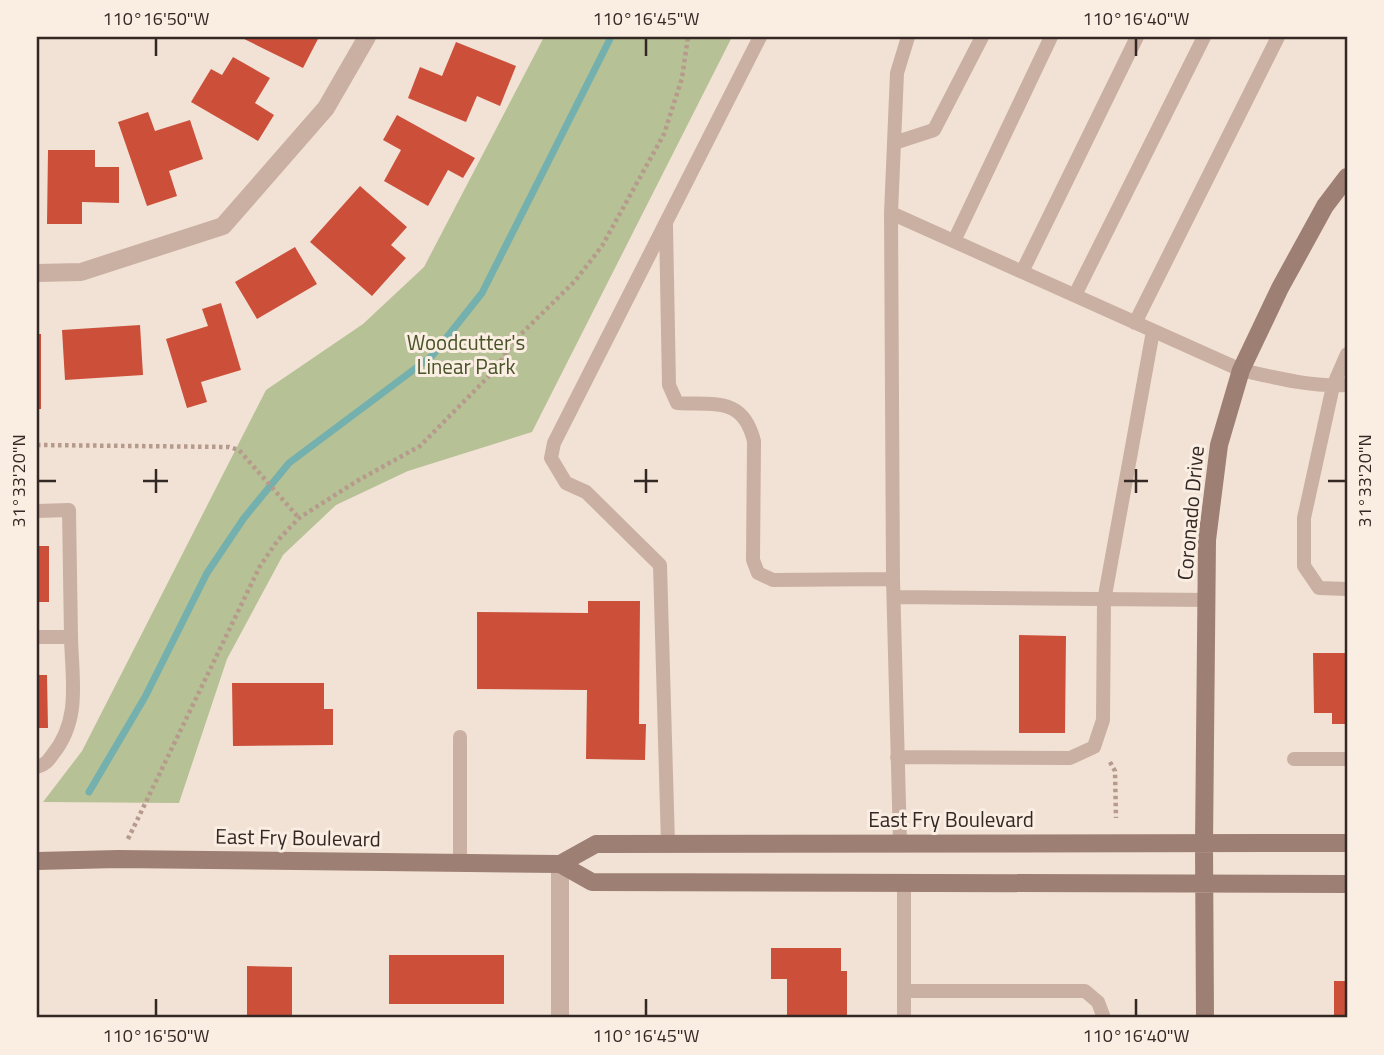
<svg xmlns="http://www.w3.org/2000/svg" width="1384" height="1055" viewBox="0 0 1384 1055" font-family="'Titillium Web',sans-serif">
<rect width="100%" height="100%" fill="#f2e2d6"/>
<path fill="#b7c196" d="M544 37H732L532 432 408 471 336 505 283 555 227 659 179 803 43 802 82 751 266 390 363 324 424 267Z"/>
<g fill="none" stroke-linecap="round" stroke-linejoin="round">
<path stroke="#74b0ad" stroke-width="7" d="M89 792 145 697 207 573 244 518 289 463 432 356 482 293 611 37"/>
</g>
<path fill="#cc4f3a" d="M240 37H319L303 68Z
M456 42 516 66 500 106 477 96 466 122 408 98 420 67 442 76Z
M233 57 270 78 255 103 274 115 258 141 191 102 211 69 222 75Z
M148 112 155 131 190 120 203 159 169 171 177 196 147 206 118 122Z
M397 115 475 158 463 178 448 170 428 206 384 181 401 150 383 140Z
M48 150H95V167H119V203L82 202V224H47Z
M360 186 407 227 391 245 406 258 372 296 310 242Z
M295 247 317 284 257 319 235 282Z
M221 303 241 370 201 382 207 402 187 408 166 339 208 326 202 309Z
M140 325 143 375 65 380 62 330Z
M37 334H41V409H37Z
M37 546H49V602H37Z
M588 601H640L639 724H646L645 760 586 759 587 690 477 689V612L588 613Z
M1019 635 1066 636 1065 733H1019Z
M1313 653H1347V724H1332V713H1314Z
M37 675H47L48 728H37Z
M232 683H324V709H333V745L233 746Z
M771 948H841V971H847V1018H787V979H771Z
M389 955H504V1004H389Z
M247 966 292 967V1018H247Z
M1334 981H1347V1018H1334Z"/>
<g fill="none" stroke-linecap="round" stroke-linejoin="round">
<path stroke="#b69a8c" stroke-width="4.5" stroke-dasharray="3.5 3.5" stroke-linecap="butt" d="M37 445 229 447 239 450 299 518
M1110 762 1115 771 1116 818
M128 839 260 566 278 540 299 518 357 481 420 446 493 372 515 340 575 281 602 246 664 134 682 78 688 37"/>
<path stroke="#cab0a2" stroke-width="14" d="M894 143 934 130 982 37
M891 213 1241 370C1276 378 1312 387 1347 385
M666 225 669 385 677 403C716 405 743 397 754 441L753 560 758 573 773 580 893 579
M954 241 1051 37
M1022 272 1137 37
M1075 295 1204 37
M1135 323 1278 37
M1347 354 1333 386 1304 518V566L1319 588 1347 589
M37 511 69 510 71 637
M894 597 1207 600
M37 637H71C72 680 81 719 53 754 48 761 45 765 37 767
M460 737V861
M897 757 1070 758 1094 747 1103 720 1104 601 1153 331
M1294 759H1347
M900 842 893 579 891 213 897 73 908 37
M668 844 660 565 586 492 566 483 551 458 554 443 760 37
M904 882V1018
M904 991H1085L1098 1002 1104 1018"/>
<path stroke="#cab0a2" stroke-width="18" d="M37 273 81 272 223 226 326 108 367 37
M560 864V1018"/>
<path stroke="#9e7f73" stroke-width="18" d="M37 861 118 859 560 864 592 882 1347 884
M560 864 596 844 1347 843
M1205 1018 1204 844 1207 540 1219 445 1241 370 1280 288 1325 206 1347 177"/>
</g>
<path fill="none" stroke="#342825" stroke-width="2.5" d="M156 38V56M646 38V56M1136 38V56M156 469V493M646 469V493M1136 469V493M38 481H56M143 481H168M634 481H658M1124 481H1148M1328 481H1346M156 999V1016M646 999V1016M1136 999V1016"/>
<g text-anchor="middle" stroke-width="6" stroke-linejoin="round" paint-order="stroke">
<g font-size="21" fill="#485427" stroke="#faede2">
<text x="466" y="350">Woodcutter's<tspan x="466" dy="24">Linear Park</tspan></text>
</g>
<g font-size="21" fill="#342825" stroke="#faede2">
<text transform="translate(1191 513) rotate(-85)" y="7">Coronado Drive</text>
<text x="951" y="827">East Fry Boulevard</text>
<text transform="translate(298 838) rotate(1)" y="7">East Fry Boulevard</text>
</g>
</g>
<rect width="1384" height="1055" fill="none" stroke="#faede2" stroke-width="77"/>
<rect x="38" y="38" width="1308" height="978" fill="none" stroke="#342825" stroke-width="2.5"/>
<g font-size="18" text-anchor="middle" fill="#342825">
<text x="156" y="25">110°16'50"W</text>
<text x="646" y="25">110°16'45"W</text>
<text x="1136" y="25">110°16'40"W</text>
<text transform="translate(19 481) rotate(-90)" y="6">31°33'20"N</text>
<text transform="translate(1365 481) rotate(-90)" y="6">31°33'20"N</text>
<text x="156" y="1042">110°16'50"W</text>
<text x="646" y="1042">110°16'45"W</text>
<text x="1136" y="1042">110°16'40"W</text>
</g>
</svg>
